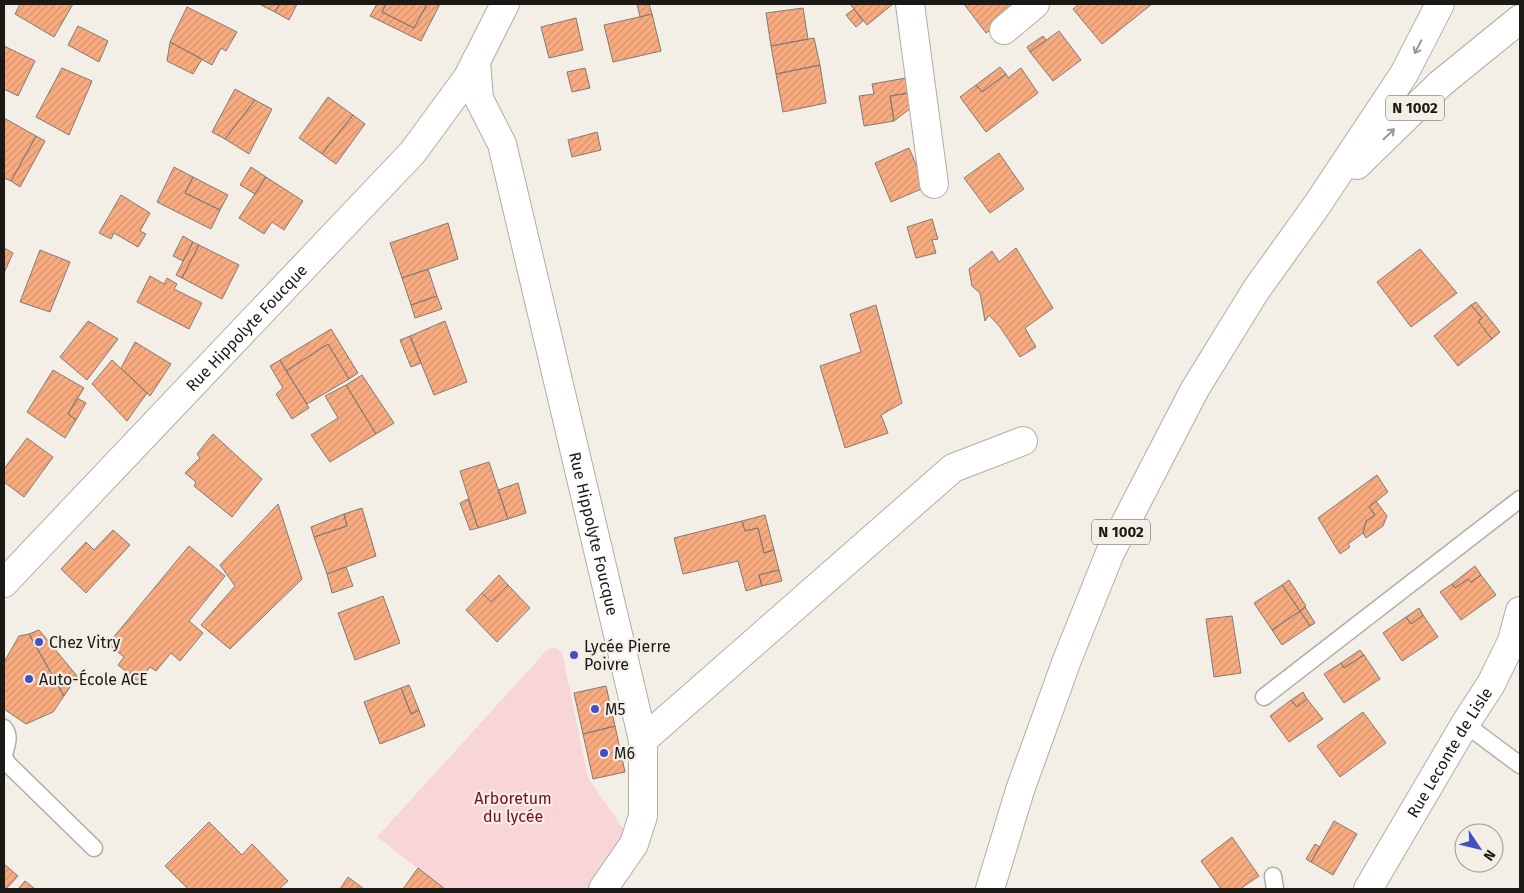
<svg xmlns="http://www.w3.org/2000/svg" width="1524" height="893" viewBox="0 0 1524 893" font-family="'Fira Sans',sans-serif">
<defs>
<pattern id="building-hatch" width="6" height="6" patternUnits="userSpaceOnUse" patternTransform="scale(1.25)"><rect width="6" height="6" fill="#f9ab80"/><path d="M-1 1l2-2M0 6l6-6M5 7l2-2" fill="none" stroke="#d5936e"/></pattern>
</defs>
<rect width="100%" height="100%" fill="#f3eee6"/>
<path fill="#f8d5d6" d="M555 647 562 652 588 778 634 844 603 889H445L377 837 548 649Z"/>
<path fill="url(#building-hatch)" stroke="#827a75" d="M20 4H73L54 37 15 14Z
M259 4H280L275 12Z
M280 4H297L289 20 275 12Z
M377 4H386L382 12 414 28 427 4H440L421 41 370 16Z
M386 4H427L414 28 382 12Z
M637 4H649L652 14 640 17Z
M850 4H893L867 25Z
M964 4H1025L986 33Z
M1079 4H1152L1102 44 1073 9Z
M187 7 237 32 226 51 221 48 212 65 170 42Z
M803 8 808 39 771 46 766 13Z
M854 9 863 21 856 27 846 15Z
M652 14 661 51 613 62 604 25Z
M576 18 583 50 549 58 541 27Z
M78 26 108 41 99 62 68 45Z
M1059 31 1081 60 1053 81 1030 52Z
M1043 36 1046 40 1030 52 1027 47Z
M814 38 820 65 776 74 771 46Z
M170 42 202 59 193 74 167 61Z
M4 46 35 61 18 96 4 89Z
M820 65 826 103 783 112 776 74Z
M1000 67 1006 74 982 92 976 85Z
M62 68 92 81 69 135 36 117Z
M585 68 590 88 572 92 567 72Z
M1021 68 1038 93 986 132 960 97 976 85 982 92 1006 74 1008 78Z
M906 78 909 93 890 96 894 121 864 126 859 96 874 94 872 84Z
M235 89 255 100 225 139 212 132Z
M909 93 911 108 894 121 890 96Z
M328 97 353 115 322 154 299 138Z
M255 100 272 109 249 154 225 139Z
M353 115 365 124 336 164 322 154Z
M4 118 36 136 11 181 4 178Z
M597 132 601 150 572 157 568 140Z
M36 136 45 141 20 187 11 181Z
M909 148 926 187 891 202 875 163Z
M999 153 1024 189 990 213 964 178Z
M174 167 193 177 185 193 220 210 211 229 157 202Z
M251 167 266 177 255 194 240 185Z
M193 177 228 195 220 210 185 193Z
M266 177 303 201 284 230 272 222 264 234 239 218Z
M121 195 150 213 140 231 146 234 138 247 114 233 111 239 99 233Z
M932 219 938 239 932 240 936 253 916 258 907 227Z
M448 223 458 259 402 278 390 243Z
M183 236 193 242 183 261 173 256Z
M193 242 199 245 182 278 176 275Z
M199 245 239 265 222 299 182 278Z
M4 248 13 253 4 273Z
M1016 248 1053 308 1025 328 1036 347 1020 357 1000 327 989 315 985 321 980 293 972 286 969 269 992 251 999 262Z
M1420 249 1457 293 1411 327 1377 282Z
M40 250 70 262 50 312 20 302Z
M428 269 437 296 411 305 402 278Z
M150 276 164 284 167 278 177 284 174 289 202 303 189 329 137 302Z
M437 296 442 309 415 318 411 305Z
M1476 302 1500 332 1492 339 1478 321 1482 318 1471 305Z
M876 305 902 403 881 415 888 433 845 448 820 366 861 352 850 314Z
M1471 305 1482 318 1478 321 1492 339 1458 366 1434 336Z
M88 321 118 339 87 380 60 357Z
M445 321 467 382 434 395 410 336Z
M331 329 358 373 349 379 328 344 286 371 280 360Z
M410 336 421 363 411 367 400 340Z
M135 342 171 364 150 396 121 368Z
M328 344 349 379 307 404 286 371Z
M112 360 147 393 127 421 92 384Z
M280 360 309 408 292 419 276 394 283 388 270 366Z
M53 370 84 388 68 414 76 420 65 438 27 412Z
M362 375 394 423 376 434 346 385Z
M346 385 376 434 330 462 311 435 338 418 325 396Z
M77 398 86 403 76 420 68 414Z
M213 434 262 479 232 517 194 486 196 482 185 473 200 458 197 454Z
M27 438 53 457 24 497 4 482V469Z
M489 462 508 519 478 528 460 471Z
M1377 475 1388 492 1369 507 1375 515 1366 521 1363 533 1348 544 1350 547 1340 554 1318 518Z
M518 483 526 513 508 519 498 490Z
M468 499 478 528 470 530 460 503Z
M1376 501 1387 516 1383 526 1366 538 1363 533 1366 521 1375 515 1369 507Z
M278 504 302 579 230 649 201 625 235 586 220 565Z
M362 508 376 556 327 574 314 537 347 526 344 514Z
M344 514 347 526 314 537 311 527Z
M765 515 774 550 764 553 758 528 745 531 742 521Z
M742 521 745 531 758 528 764 553 774 550 779 570 759 575 762 586 746 591 738 561 683 574 674 538Z
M113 530 130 545 86 593 61 569 86 542 94 550Z
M189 546 225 576 189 621 203 633 180 661 171 653 156 671 150 667 139 682 118 665 124 657 108 644Z
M1475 566 1481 575 1471 582 1468 579 1455 588 1452 584Z
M346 567 353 586 332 593 327 574Z
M779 570 782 581 762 586 759 575Z
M499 575 508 585 491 602 482 593Z
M1481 575 1496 595 1461 620 1440 592 1452 584 1455 588 1468 579 1471 582Z
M1289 580 1306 606 1300 611 1282 585Z
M508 585 530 608 497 642 466 610 482 593 491 602Z
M1282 585 1300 611 1272 630 1254 603Z
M383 596 400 643 355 660 338 613Z
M1305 607 1315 623 1310 626 1300 611Z
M1419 608 1423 615 1411 624 1406 617Z
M1300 611 1310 626 1282 645 1272 630Z
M1423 615 1438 637 1402 661 1383 633 1406 617 1411 624Z
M1232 616 1241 673 1214 677 1206 619Z
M39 630 77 676 64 696 29 634Z
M29 634 64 696 53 712 26 724 4 709V662L19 636Z
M1360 650 1364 655 1344 668 1341 663Z
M1364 655 1380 679 1344 703 1324 674 1341 663 1344 668Z
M409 685 419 710 411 714 401 688Z
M606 686 615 726 583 734 574 693Z
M401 688 411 714 419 710 425 726 380 744 364 702Z
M1303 692 1307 699 1297 707 1291 700Z
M1307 699 1323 719 1289 742 1270 716 1291 700 1297 707Z
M1363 712 1386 743 1340 777 1317 746Z
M615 726 625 772 593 779 583 734Z
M1334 821 1357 834 1333 875 1311 862Z
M209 822 242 855 252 844 288 881 279 889H188L165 866Z
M1232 837 1259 876 1240 889H1221L1201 861Z
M1315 844 1320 847 1311 862 1306 859Z
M4 864 18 876 6 889H4Z
M418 868 445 889H403Z
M348 877 364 889H340Z
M25 881 35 889H18Z"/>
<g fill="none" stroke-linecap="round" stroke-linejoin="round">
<defs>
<path id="lane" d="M1264 697 1520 499
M1465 724 1520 765
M4 728C11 737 6 745 4 755
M4 756 7 763 94 848
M1273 876 1275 889"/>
<g id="street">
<path d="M910 4 934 184"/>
<path d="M1004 30 1035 4"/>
<path id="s1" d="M476 61 479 99 502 144 643 740 953 468 1023 441"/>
<path d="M603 889 634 844 643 816V740"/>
</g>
<g id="secondary">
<path id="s2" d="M4 583 413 152 468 77 505 4"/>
<path id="s3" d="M1368 889 1465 724 1491 684 1512 641 1520 611"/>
</g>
<path id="primary" d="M1357 165 1440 84 1520 19
M990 889 1020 790 1067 660 1110 553 1195 389 1256 290 1317 205 1404 74 1440 4"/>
</defs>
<use href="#lane" stroke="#b1ada5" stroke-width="19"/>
<use href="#street" stroke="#b1ada5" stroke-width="30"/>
<use href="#secondary" stroke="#b1ada5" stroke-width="30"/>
<use href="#primary" stroke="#b1ada5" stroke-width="30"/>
<use href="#lane" stroke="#fff" stroke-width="16"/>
<use href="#street" stroke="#fff" stroke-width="28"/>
<use href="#secondary" stroke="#fff" stroke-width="28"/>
<use href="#primary" stroke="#fff" stroke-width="28"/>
</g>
<defs><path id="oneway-shaft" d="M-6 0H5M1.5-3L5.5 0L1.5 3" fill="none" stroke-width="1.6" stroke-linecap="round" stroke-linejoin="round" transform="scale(1.25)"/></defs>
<g stroke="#989896">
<use href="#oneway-shaft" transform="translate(1418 47) rotate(117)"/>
<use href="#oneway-shaft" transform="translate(1389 134) rotate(-44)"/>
</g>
<g fill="#4350c4" stroke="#f3eee6" stroke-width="2">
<circle cx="39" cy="642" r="5"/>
<circle cx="574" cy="655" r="5"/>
<circle cx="29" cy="679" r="5"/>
<circle cx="595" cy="709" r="5"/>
<circle cx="604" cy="753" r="5"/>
</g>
<g text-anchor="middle" stroke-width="4.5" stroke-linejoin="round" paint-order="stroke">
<g fill="#f3eee6" stroke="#5b5954" stroke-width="1">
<rect x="1386" y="95.5" width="58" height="25" rx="4"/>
<rect x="1092" y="519.5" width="58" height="25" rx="4"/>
</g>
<g font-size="15" font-weight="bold" fill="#1a1916">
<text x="1415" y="113">N 1002</text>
<text x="1121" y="537">N 1002</text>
</g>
<g font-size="16" fill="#1a1916" stroke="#f3eee6">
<text dy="6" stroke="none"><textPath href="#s2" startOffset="352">Rue Hippolyte Foucque</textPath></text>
<text dy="6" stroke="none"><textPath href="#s1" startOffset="489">Rue Hippolyte Foucque</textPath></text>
<text dy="6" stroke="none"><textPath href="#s3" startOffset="159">Rue Leconte de Lisle</textPath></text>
</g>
<g font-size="16" fill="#1a1916" stroke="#f3eee6" text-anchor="start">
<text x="49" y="648">Chez Vitry</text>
<text x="584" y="652">Lycée Pierre<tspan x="584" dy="18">Poivre</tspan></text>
<text x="39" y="685">Auto-École ACE</text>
<text x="605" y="715">M5</text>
<text x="614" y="759">M6</text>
</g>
<g font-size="16" fill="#780c27" stroke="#f3eee6">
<text x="513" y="804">Arboretum<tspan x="513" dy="18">du lycée</tspan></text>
</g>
</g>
<rect width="1524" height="893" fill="none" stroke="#1a1916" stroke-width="10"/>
<g transform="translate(1479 848) rotate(125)"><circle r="24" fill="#f3eee6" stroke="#9c9993"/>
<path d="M0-4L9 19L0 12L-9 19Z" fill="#4350c4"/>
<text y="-8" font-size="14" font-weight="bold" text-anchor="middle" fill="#1a1916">N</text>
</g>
</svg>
